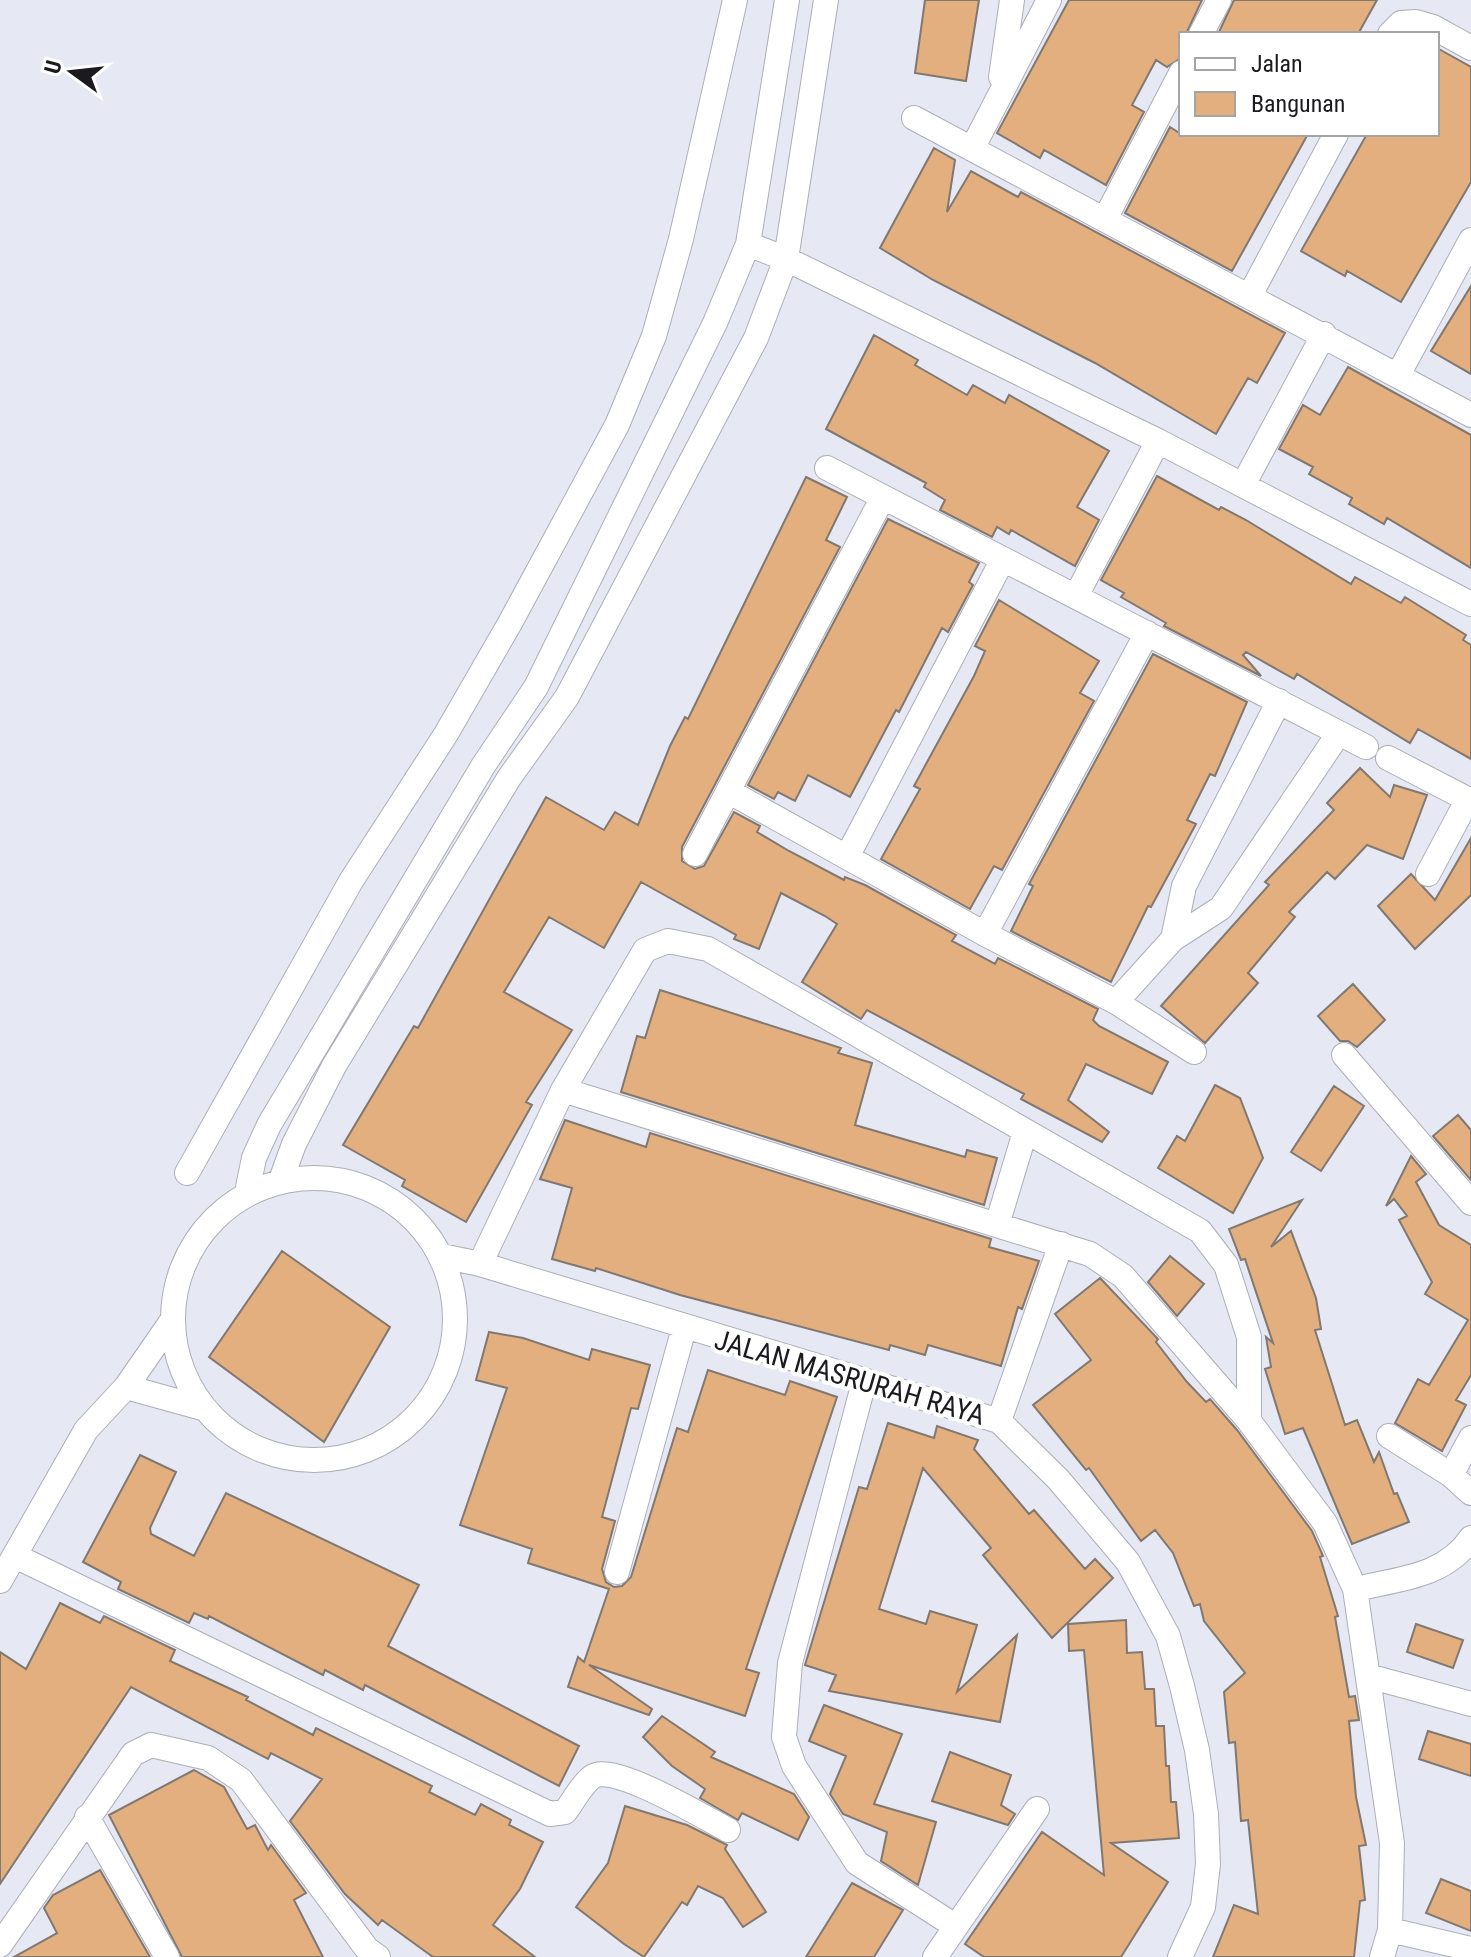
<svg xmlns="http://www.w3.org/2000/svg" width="1471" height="1957" viewBox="0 0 1471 1957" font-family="'Roboto Condensed',sans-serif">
<rect width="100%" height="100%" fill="#e6e8f3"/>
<path fill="#e3af7f" stroke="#807871" stroke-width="2" d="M925 0H979L966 81 915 73Z
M1069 0H1202L1186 34H1181V58L1167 67 1156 60 1132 105 1144 112 1106 185 1044 150 1040 158 997 133Z
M1234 0H1377L1358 34H1218Z
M1437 48 1471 67V182L1401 302 1347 271 1345 276 1301 251 1367 134H1437Z
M1170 127 1181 134H1308L1232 271 1125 213Z
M934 148 955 160 947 212 971 171 1018 197 1021 192 1285 333 1257 383 1248 378 1216 434 1095 363 933 280 880 248Z
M1471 286V374L1431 351Z
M874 335 918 360 915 365 967 395 973 385 1005 403 1009 395 1109 451 1077 507 1099 520 1075 566 1011 530 1009 534 997 527 992 537 940 510 945 500 924 487 926 483 826 429Z
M1348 367 1471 435V568L1387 518 1384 524 1349 504 1352 498 1309 474 1313 467 1279 449 1303 405 1320 415Z
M1157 476 1219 510 1221 507 1246 520 1351 584 1355 577 1401 603 1405 597 1466 635 1463 640 1471 645V759L1418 729 1410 743 1297 674 1294 679 1246 652 1243 655 1261 676 1164 626 1166 623 1121 597 1124 593 1101 580Z
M806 477 847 497 826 540 840 547 682 847V861L695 869 704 866 734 812 760 826 757 832 789 851 844 880 845 877 865 885 956 935 952 941 995 964 998 958 1098 1009 1093 1020 1099 1026 1168 1062 1152 1094 1086 1064 1068 1100 1109 1132 1102 1142 1021 1099 1024 1094 867 1010 861 1019 802 982 837 924 825 916 781 893 759 949 734 939 736 935 641 882 604 948 549 917 504 992 572 1030 526 1102 532 1105 466 1222 402 1186 405 1180 343 1145 414 1026 418 1028 546 797 604 830 615 812 638 825 670 746 685 717 688 719Z
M888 519 979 563 969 582 973 585 948 632 942 628 899 712 896 710 850 797 808 775 795 801 778 792 774 799 748 785Z
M999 600 1099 661 1080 693 1094 701 1002 870 994 866 970 909 881 859 920 789 914 786 974 676 985 651 975 646Z
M1153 654 1247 702 1215 776 1210 774 1187 820 1196 824 1151 907 1148 906 1111 982 1011 931 1033 886 1029 884Z
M1360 768 1390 797 1394 785 1427 795 1403 859 1367 845 1335 879 1327 872 1289 912 1295 917 1248 973 1258 983 1205 1043 1161 1006 1269 885 1265 882 1334 810 1327 803Z
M1471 838V895L1415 949 1378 906 1411 874 1435 900Z
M1353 984 1385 1020 1357 1047 1348 1041H1340L1318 1016Z
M660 990 841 1048 838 1053 872 1063 855 1125 965 1157 967 1150 997 1158 984 1205 621 1092 637 1036 645 1038Z
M1215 1085 1240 1098 1263 1158 1233 1213 1158 1168 1177 1136 1185 1141Z
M1334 1086 1364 1106 1321 1171 1291 1152Z
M1458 1115 1471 1130V1180L1433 1136Z
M565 1120 646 1147 650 1133 991 1239 989 1247 1039 1261 1022 1309 1018 1307 1001 1366 928 1345 925 1355 890 1345 889 1350 680 1295 596 1268 595 1271 552 1259 572 1188 540 1179Z
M1411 1156 1426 1174 1416 1182 1439 1225 1471 1245V1375L1456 1400 1466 1405 1442 1451 1395 1423 1418 1379 1429 1385 1468 1320 1425 1294 1432 1282 1399 1220 1407 1216 1394 1199 1386 1206Z
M1302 1200 1271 1247 1291 1231 1316 1298 1321 1329 1315 1330 1345 1425 1357 1420 1374 1462 1379 1452 1394 1494 1397 1493 1409 1522 1352 1544 1303 1428 1285 1434 1265 1369 1271 1367 1266 1337 1273 1343 1245 1259 1241 1260 1229 1229Z
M282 1251 390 1327 324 1442 209 1357Z
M1170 1256 1204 1284 1177 1316 1148 1282Z
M1100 1278 1158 1339 1156 1342 1187 1382 1206 1402 1210 1399 1237 1430 1312 1531 1323 1556 1320 1557 1338 1616 1335 1617 1349 1697 1355 1696 1359 1720 1349 1721 1356 1797 1366 1845 1359 1846 1365 1900 1360 1901 1354 1957H1213L1234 1905 1258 1914 1248 1820 1241 1821 1235 1742 1229 1743 1224 1692 1245 1673 1204 1621 1200 1604 1194 1606 1173 1553 1155 1530 1141 1541 1089 1468 1086 1470 1033 1405 1091 1360 1055 1314Z
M489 1332 523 1338 589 1360 592 1349 650 1365 638 1409 631 1408 602 1517 615 1521 602 1569 606 1582 614 1587 622 1586 631 1577 677 1428 688 1432 708 1370 785 1395 790 1381 837 1397 746 1669 759 1673 745 1716 589 1665 652 1709 649 1715 568 1687 578 1657 584 1662 609 1589 528 1563 532 1549 460 1525 507 1388 476 1380Z
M888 1423 934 1438 937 1426 978 1440 974 1449 1029 1514 1034 1510 1085 1569 1095 1559 1113 1578 1052 1638 983 1555 991 1548 923 1468 879 1609 926 1624 930 1611 977 1625 957 1692 1017 1635 1000 1722 829 1691 836 1675 805 1665 859 1487 867 1489Z
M140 1455 176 1472 150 1528 151 1534 194 1556 226 1493 419 1585 388 1646 579 1746 559 1786 365 1685 363 1690 325 1670 323 1675 209 1616 208 1619 194 1613 189 1623 118 1589 121 1582 83 1562Z
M60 1603 100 1623 104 1616 175 1650 170 1661 248 1697 246 1700 313 1735 316 1728 432 1786 429 1792 475 1815 481 1804 511 1820 509 1825 543 1842 520 1889 493 1925 535 1957H433L382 1920 378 1925 345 1894 290 1821 322 1779 271 1753 268 1759 131 1687 0 1884V1652L26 1669Z
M1126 1620 1127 1653 1142 1652 1145 1689H1154L1156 1726H1164L1166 1766H1169L1171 1802H1176L1179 1838 1111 1843 1168 1882 1121 1957H984L965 1944 1042 1832 1104 1875 1084 1650 1069 1651 1068 1624Z
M1416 1624 1463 1640 1453 1668 1407 1652Z
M824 1705 902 1734 874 1804 936 1822 918 1885 881 1861 887 1832 843 1814 830 1794 846 1756 809 1741Z
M662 1716 715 1752 711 1757 794 1794 809 1817 798 1840 742 1813 738 1820 700 1798 705 1789 672 1766 643 1737Z
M1428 1731 1471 1744V1776L1419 1759Z
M950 1752 1011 1775 1001 1805 1015 1814 1008 1825 932 1801Z
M194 1770 224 1787 247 1829 255 1825 268 1850 271 1845 306 1893 294 1900 323 1957H182L109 1815Z
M625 1806 687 1825 727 1845 725 1849 766 1912 743 1927 723 1898 698 1886 687 1905 682 1902 644 1957 624 1944 576 1907 608 1863Z
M100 1870 150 1957H14L57 1933 44 1908 53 1895Z
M1441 1879 1471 1891V1931L1426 1913Z
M852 1883 903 1910 874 1957H806Z"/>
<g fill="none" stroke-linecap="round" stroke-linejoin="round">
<defs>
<path id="minor" d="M1201 34 1219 0
M1390 34 1401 23 1416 22 1433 27 1471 48
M1001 77 1012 0
M914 118 1471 415
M972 149 1049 0
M1105 219 1181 73
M748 244 786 259 1158 441 1471 604
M1250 295 1336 134
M1398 375 1471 240
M827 468 1366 747
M1243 485 1324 334
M1076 596 1158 441
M1388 758 1471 801
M728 791 985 934 1116 1002 1194 1052
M695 854 883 497
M847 857 1003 559
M1428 874 1468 799
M985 934 1147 633
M1173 939 1184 886 1279 701
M1116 1002 1173 939 1221 908 1339 733
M1344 1055 1471 1203
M563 1090 1090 1254 1123 1276 1249 1421
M187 1173 351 881 446 734 510 623 617 425 654 336 681 239 735 0
M173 1319a141 141 0 1 1 282 0a141 141 0 1 1-282 0Z
M281 1180 294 1144 334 1066 509 778 567 697 756 338 786 259 826 0
M247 1192 254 1158 269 1125 483 766 536 687 715 323 748 244 787 0
M997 1225 1025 1132
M442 1256 480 1264 999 1421 1058 1479 1128 1562 1168 1636 1182 1686 1197 1750 1206 1814 1208 1864 1203 1907 1180 1957
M480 1264 563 1090 645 950 668 941 708 949 1200 1231 1226 1265 1249 1337V1421L1325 1523 1355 1589 1392 1843 1390 1930 1382 1957
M864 1382 790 1663 784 1737 794 1766 857 1863 955 1926
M126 1387 202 1408
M999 1421 1061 1244
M1389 1436 1451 1475 1471 1493
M1451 1475 1471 1438
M15 1556 550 1814 565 1812C573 1802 581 1785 592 1777 611 1761 705 1818 728 1830
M617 1572 684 1328
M0 1581 86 1430 126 1387 171 1322
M1355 1589C1398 1579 1445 1577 1471 1538
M1368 1676 1471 1704
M87 1817 167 1957
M1390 1930 1471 1949
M0 1945 133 1754 151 1745 208 1758 241 1780 367 1949 378 1957
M935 1957 1037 1809"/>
</defs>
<use href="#minor" stroke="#acaeb8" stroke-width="26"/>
<use href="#minor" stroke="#fff" stroke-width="24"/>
</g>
<g text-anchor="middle" stroke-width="8" stroke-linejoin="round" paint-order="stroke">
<g font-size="28" fill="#1b1b1f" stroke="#fff">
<text transform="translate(850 1377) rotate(16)" y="10">JALAN MASRURAH RAYA</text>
</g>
</g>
<rect x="1179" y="32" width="260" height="104" fill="#ffffff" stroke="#a4a4a5" stroke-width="2"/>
<rect x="1195" y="58" width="40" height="12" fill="#ffffff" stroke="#a4a4a5" stroke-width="2"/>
<text x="1251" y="72" font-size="24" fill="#1b1b1f">Jalan</text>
<rect x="1195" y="92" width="40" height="24" fill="#e3af7f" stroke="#a4a4a5" stroke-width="2"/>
<text x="1251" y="112" font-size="24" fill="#1b1b1f">Bangunan</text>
<g transform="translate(72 72) rotate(285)" stroke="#ffffff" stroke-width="6" paint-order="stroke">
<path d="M0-6L14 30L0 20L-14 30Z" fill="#1b1b1f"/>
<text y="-12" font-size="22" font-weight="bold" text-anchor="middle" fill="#1b1b1f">U</text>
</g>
</svg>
